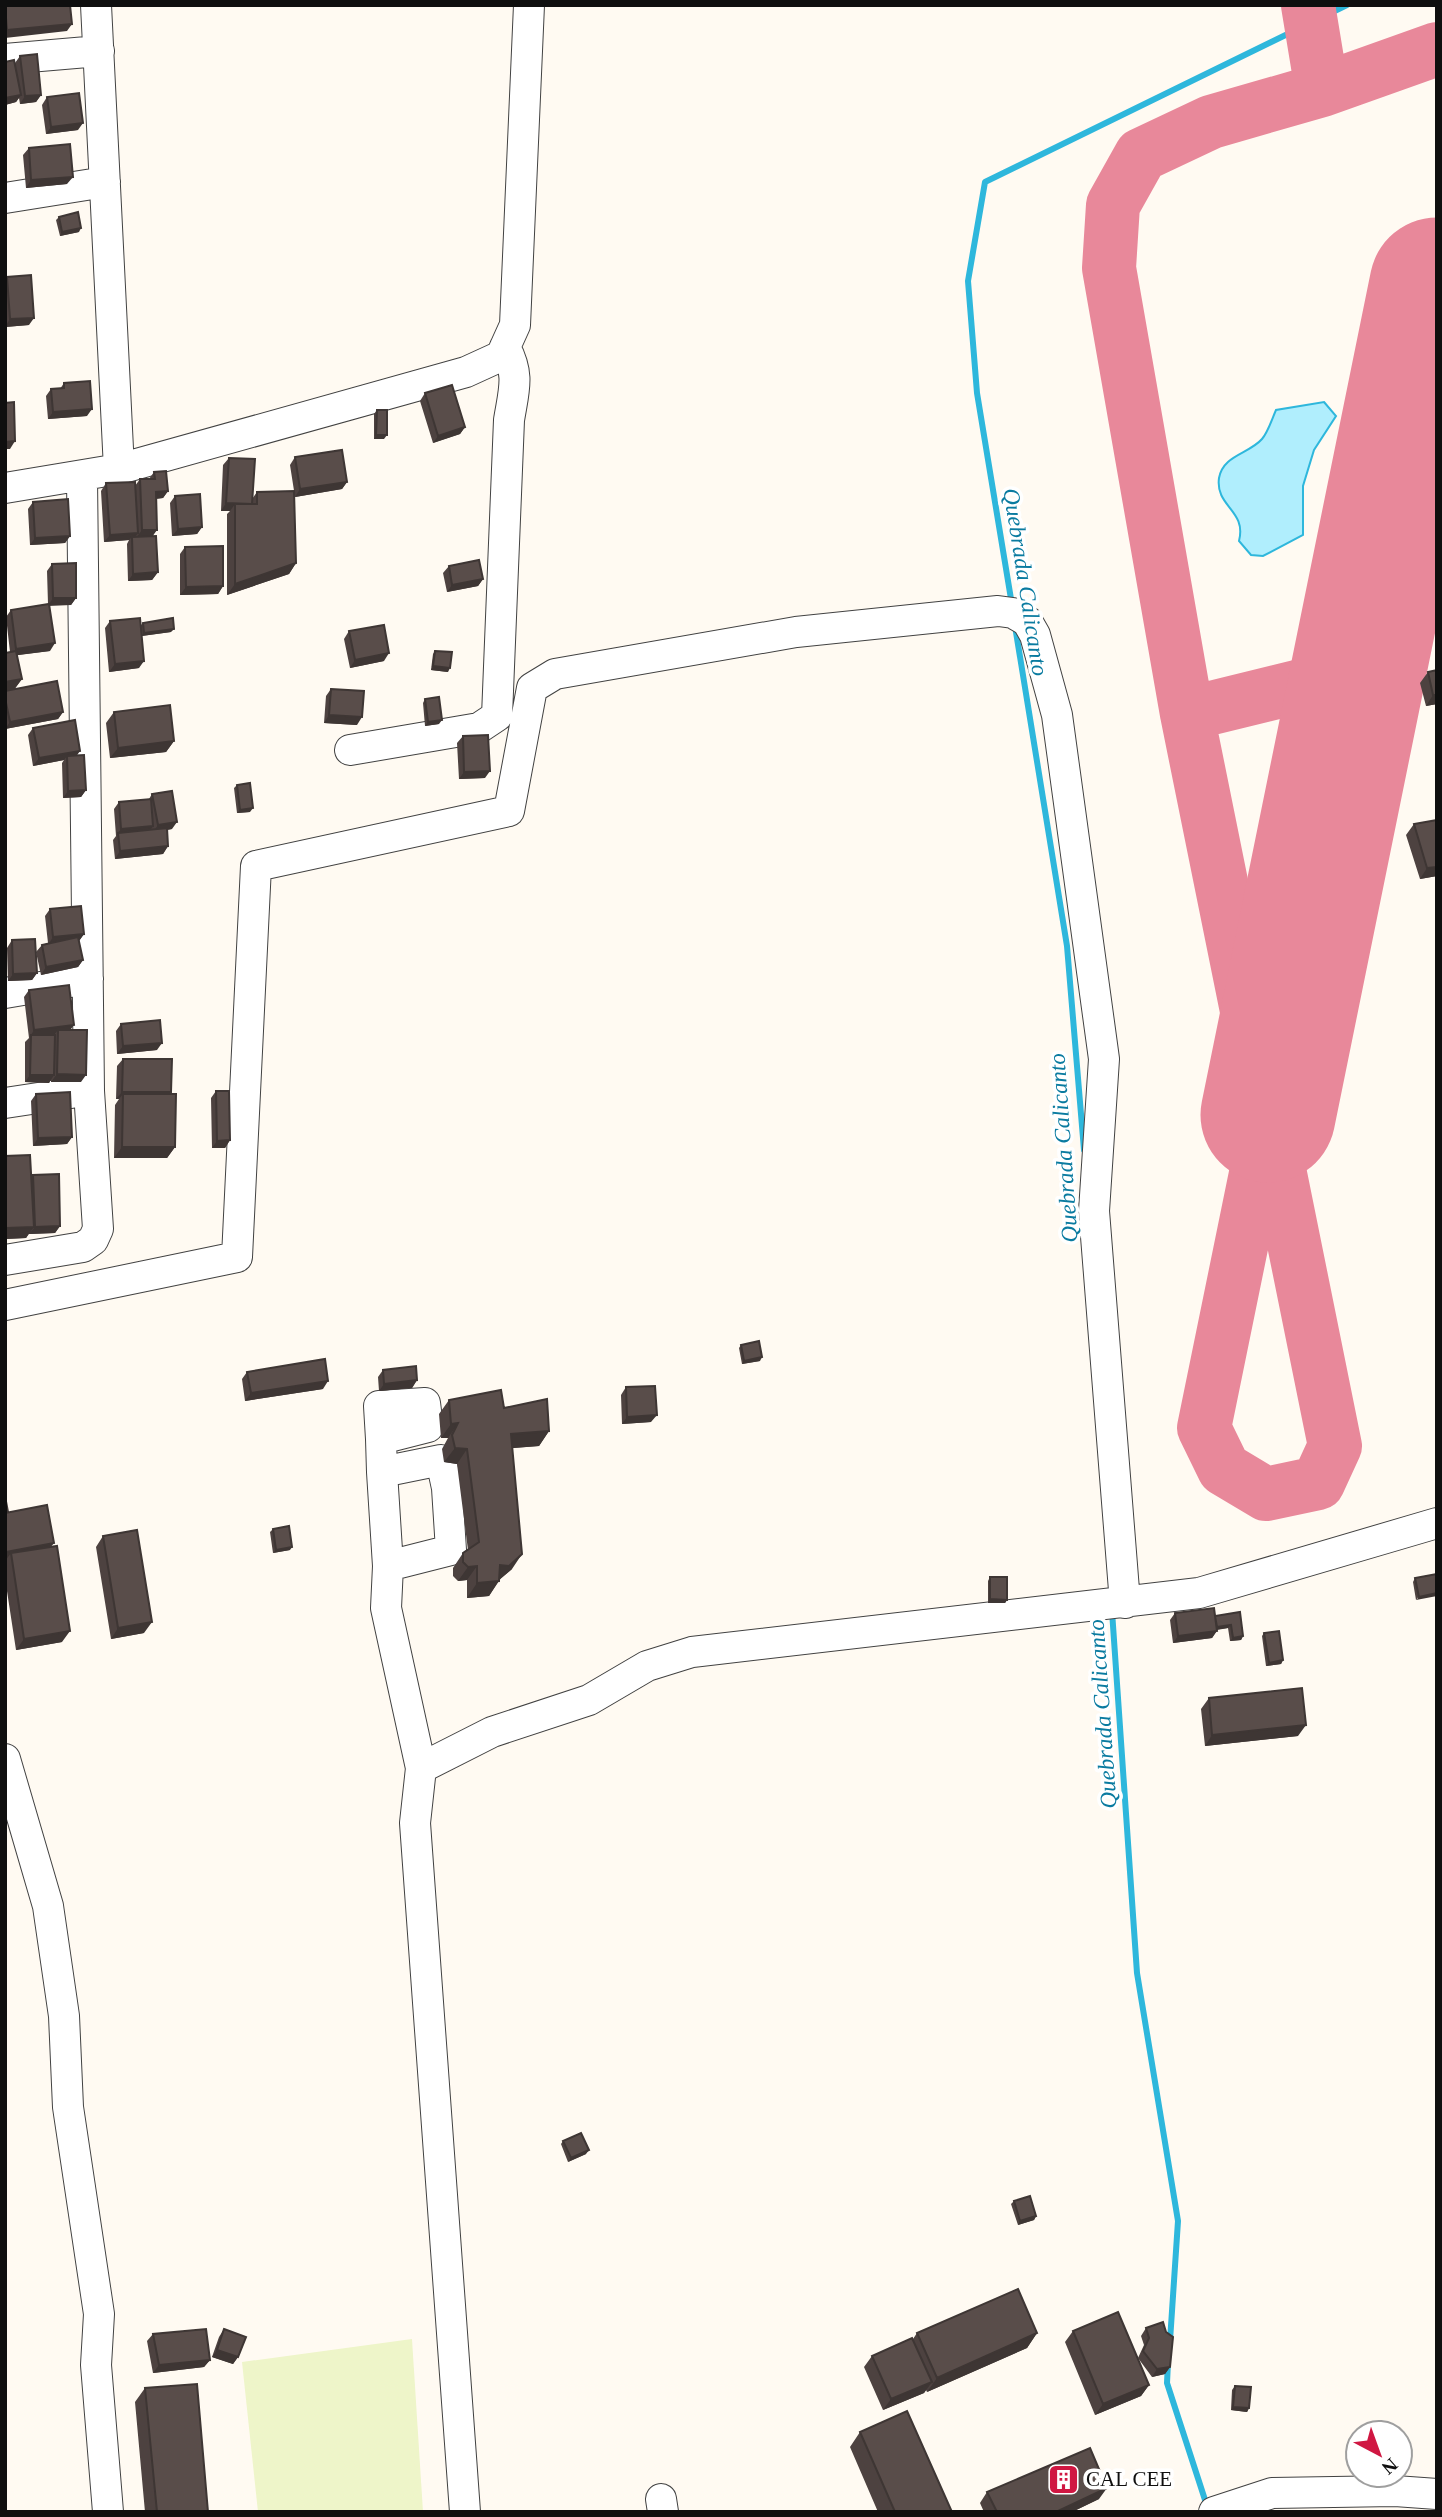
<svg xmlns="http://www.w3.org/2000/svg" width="1442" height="2517" viewBox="0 0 1442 2517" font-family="'Times New Roman',serif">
<rect width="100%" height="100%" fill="#fffaf2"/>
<path fill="#eef5c9" d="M412 2339 423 2512H258L242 2362Z"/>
<path fill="#b0eefd" stroke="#2eb7dc" stroke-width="2" d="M1324 402 1336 416 1314 450 1303 486V535L1263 556 1251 555 1239 541C1247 510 1215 507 1219 478 1223 455 1249 454 1262 439 1268 432 1272 419 1276 410Z"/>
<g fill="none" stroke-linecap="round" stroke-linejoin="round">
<path stroke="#2eb7dc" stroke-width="6" d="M1012 605 977 393 968 281 985 182 1347 5
M1015 626 1067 946 1084 1150
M1112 1611 1137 1973 1178 2221 1170 2341
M1168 2362 1167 2383 1207 2506"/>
<path stroke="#e8889a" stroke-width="54" d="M1308 5 1322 90
M1187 714 1358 672
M1268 1115 1204 1428 1224 1469 1266 1494 1318 1483 1335 1446 1187 714 1109 268 1113 205 1141 155 1211 122 1322 90 1437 49"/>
<path stroke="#e8889a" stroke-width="135" d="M1268 1115 1437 285"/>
<defs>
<path id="minor" d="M96 5 119 469
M5 59 99 51
M5 198 105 182
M5 488 119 469 466 372 501 356 515 325 529 5
M350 750 479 728 497 716 509 420C514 389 520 375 505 347
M5 993 88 979
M5 1103 71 1093
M5 1260 83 1247 93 1240 98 1229 89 1091 82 478
M5 1305 237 1257 256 866 509 811 532 688 555 674 796 632 998 611 1013 613 1027 621 1035 635 1057 715 1104 1059 1094 1211 1125 1603
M381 1439 379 1406 425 1403 428 1427 381 1439 382 1472
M388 1566 382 1472 441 1460 447 1488 451 1550 388 1566 386 1608 421 1768
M5 1759 48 1906 64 2016 68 2107 99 2314 96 2365 108 2512
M661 2499 663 2512
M465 2512 415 1823 421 1768 492 1732 589 1700 647 1666 692 1652 1199 1593 1437 1523
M1214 2512 1272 2493 1395 2491 1437 2494"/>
</defs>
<use href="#minor" stroke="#424242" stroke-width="32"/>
<use href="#minor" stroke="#fff" stroke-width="30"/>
</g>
<path fill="#4d4240" d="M20 56 41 95 36 102 20 104 19 98 16 102 5 105V62L15 63Z
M47 97 78 130 46 134 42 105Z
M29 148 67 184 26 188 23 155Z
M59 217 79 232 60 236 56 220Z
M7 277 29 325 5 327V280Z
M64 383 87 416 48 419 46 396 51 389H60Z
M425 393 465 427 460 434 433 443 420 401Z
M377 410 384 439H374V414Z
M295 457 347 482 342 489 295 497 290 465Z
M229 458 252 499 257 492 296 563 289 574 227 595V514L230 511H221L223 465Z
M154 472 168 491 163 498 156 499 153 536 158 572 152 580 128 581 127 544 129 540 104 542 101 491 106 483 135 486 140 479H149Z
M175 496 202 527 197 534 172 536 170 503Z
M33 502 70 536 65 543 30 545 28 509Z
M185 547 223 586 218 594 180 595V554Z
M52 564 76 598 71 605H50V651L17 655 22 679 14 689 63 712 58 719 5 729V653L10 652 6 617 11 610 48 604 47 571Z
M449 566 483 579 478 586 447 592 443 573Z
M110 621 141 625 143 623 171 632 142 636 139 668 109 672 105 628Z
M349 631 384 661 350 668 344 639Z
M435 651 448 672 431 670 433 654Z
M1428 672 1437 704 1426 706 1420 683Z
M331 689 357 725 324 723 326 696Z
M425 699 439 724 425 726 423 703Z
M114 712 174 741 166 752 110 758 106 723Z
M33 728 77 756 86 790 81 797 63 798 62 763 64 760 33 766 28 735Z
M463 736 485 778 459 779 457 743Z
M237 785 250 812 237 813 234 788Z
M152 794 172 829 167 830 168 846 163 854 115 859 113 840 116 836 114 809 119 802 149 799Z
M1437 820V876L1420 879 1406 835 1414 824Z
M50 909 84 934 79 941 83 960 78 967 41 975 36 952 42 945 48 943 45 916Z
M12 940 37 973 32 980 8 981 7 948Z
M29 990 70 1030 81 1082H51V1079L49 1083 25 1082V1042L29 1038 24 997Z
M121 1024 157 1050 117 1054 116 1031Z
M123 1059 170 1094 175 1147 167 1158H114L115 1105 119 1099H116L117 1066Z
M216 1091 230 1140 225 1148H212L211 1098Z
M36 1094 72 1137 67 1144 33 1146 31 1101Z
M5 1156 31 1178 33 1175 60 1226 55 1233 29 1234V1233L26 1238 5 1239Z
M741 1345 760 1361 742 1364 739 1348Z
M383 1370 417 1380 412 1388 379 1391 378 1377Z
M247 1372 323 1389 245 1401 242 1379Z
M626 1387 651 1422 622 1424 621 1395Z
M449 1400 504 1408 549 1431 539 1446 512 1448V1569L499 1580 489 1596 467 1598V1580L458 1581 453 1576V1568L463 1553 468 1550 457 1464 444 1462 442 1449 448 1438H441L439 1414Z
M5 1496 8 1512 51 1547 62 1642 16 1650 5 1578Z
M273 1529 290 1550 273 1553 270 1532Z
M103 1536 144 1633 111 1639 96 1547Z
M1437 1574 1416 1600 1413 1582 1415 1578Z
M990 1577 1007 1600 1005 1603H988V1581Z
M1240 1612 1243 1636 1241 1640 1230 1641 1228 1628 1217 1630 1212 1638 1173 1643 1170 1620 1175 1613 1215 1616Z
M1264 1633 1283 1660 1281 1664 1266 1666 1262 1636Z
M1209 1698 1298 1736 1205 1746 1201 1709Z
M563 2141 586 2154 568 2162 561 2144Z
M1014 2201 1036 2216 1034 2220 1018 2225 1011 2204Z
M1146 2328 1170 2367 1165 2374 1152 2377 1138 2358 1144 2345 1141 2336Z
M224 2329 238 2357 233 2364 212 2357 219 2337Z
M1073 2331 1149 2385 1141 2396 1095 2415 1065 2342Z
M917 2333H1037L1027 2348 927 2392 926 2390 924 2393 883 2410 864 2367 872 2356 913 2339Z
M153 2334 210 2360 204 2367 153 2373 147 2341Z
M1235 2386 1249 2408 1247 2412 1231 2410 1232 2390Z
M145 2388 208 2512H145L135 2402Z
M860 2432 952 2512H878L850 2447Z
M987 2492 1099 2499 1072 2512H984L980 2503Z"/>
<path fill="#3e3634" d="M72 24 67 31 5 38V33L7 30Z
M21 95 16 102 5 105V98Z
M41 95 36 102 20 104 25 96Z
M83 123 78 130 46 134 51 127Z
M73 177 67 184 26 188 31 180Z
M81 228 79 232 60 236 62 232Z
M34 318 29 325 5 327 10 319Z
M92 409 87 416 48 419 53 412Z
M465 427 460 434 433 443 438 436Z
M376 435H387L384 439H374Z
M15 441 10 449H5V442Z
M347 482 342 489 295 497 300 489Z
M168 491 163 498 151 499 156 492Z
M226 503 235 504 230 511H221Z
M202 527 197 534 172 536 178 529Z
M142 530H157L152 537 136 538Z
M138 533 133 540 132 537 129 540 104 542 110 535Z
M70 536 65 543 30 545 35 538Z
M296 563 289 574 227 595 235 584Z
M158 572 152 580 128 581 133 574Z
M483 579 478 586 447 592 452 585Z
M223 586 218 594 180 595 186 587Z
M53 598H76L71 605 48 606Z
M174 629 171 632 141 636 144 633Z
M55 643 50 651 11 656 16 649Z
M389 653 384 661 350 668 355 660Z
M144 661 139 668 109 672 115 664Z
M433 666 450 668 448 672 431 670Z
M22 679 14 690 5 691V682Z
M1433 695H1437V704L1426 706Z
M63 712 58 719 5 729 10 722Z
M329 715 362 717 357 725 324 723Z
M442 720 439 724 425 726 428 722Z
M174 741 166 752 110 758 118 748Z
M80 751 75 758 67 756 64 760 33 766 39 758Z
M490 771 485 778 459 779 464 772Z
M86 790 81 797 63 798 68 791Z
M253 808 250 812 237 813 240 810Z
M177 822 172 829 153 832 158 825Z
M153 826 148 834 118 833 116 836 121 829Z
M168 846 163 854 115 859 120 851Z
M1437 867V876L1420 879 1427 868Z
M84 934 79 941 48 945 53 937Z
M83 960 78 967 41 975 46 967Z
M37 973 32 980 8 981 13 974Z
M74 1025 68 1033 58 1030 54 1035H31L34 1030Z
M162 1043 157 1050 117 1054 123 1046Z
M57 1074 86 1075 81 1082H51Z
M30 1075H54L49 1083 25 1082Z
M122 1092H171L166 1100 123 1094 119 1099H116Z
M72 1137 67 1144 33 1146 38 1138Z
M230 1140 225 1148H212L217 1141Z
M122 1147H175L167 1158H114Z
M60 1226 55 1233 29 1234 35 1227Z
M34 1227 26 1238 5 1239V1230L6 1228Z
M762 1357 760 1361 742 1364 744 1361Z
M417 1380 412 1388 379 1391 384 1384Z
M328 1381 323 1389 245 1401 251 1393Z
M657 1415 651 1422 622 1424 627 1417Z
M458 1423 448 1438H441L451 1424Z
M549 1431 539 1446 501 1449 511 1434Z
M455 1448 467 1449 457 1464 444 1462Z
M54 1543 46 1553H11L5 1561 6 1552Z
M292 1547 290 1550 273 1553 276 1550Z
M522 1554 512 1569 499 1580 500 1565Z
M477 1566 467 1580 458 1581 468 1567Z
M499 1581 489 1596 467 1598 477 1583Z
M1437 1593V1596L1416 1600 1419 1597Z
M990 1599 1007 1600 1005 1603H988Z
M152 1622 144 1633 111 1639 118 1628Z
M1231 1625 1228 1628 1213 1630 1216 1627Z
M70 1631 62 1642 16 1650 24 1639Z
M1217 1631 1212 1638 1173 1643 1178 1636Z
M1243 1636 1241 1640 1230 1641 1233 1638Z
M1283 1660 1281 1664 1266 1666 1269 1663Z
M1306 1725 1298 1736 1205 1746 1212 1735Z
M589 2150 586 2154 568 2162 571 2158Z
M1036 2216 1034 2220 1018 2225 1020 2221Z
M1037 2333 1027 2348 927 2392 937 2378Z
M217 2350 238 2357 233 2364 212 2357Z
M210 2360 204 2367 153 2373 159 2365Z
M1170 2367 1165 2374 1152 2377 1157 2369Z
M932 2382 924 2393 883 2410 891 2399Z
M1149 2385 1141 2396 1095 2415 1103 2404Z
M1233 2407 1249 2408 1247 2412 1231 2410Z
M1107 2488 1099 2499 1072 2512H1056Z"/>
<path fill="#594d4a" stroke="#3e3634" stroke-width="2" d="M13 5H70L72 24 7 30 5 6Z
M37 54 41 95 25 96 20 56Z
M14 60 21 95 5 98V62Z
M79 93 83 123 51 127 47 97Z
M70 144 73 177 31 180 29 148Z
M78 212 81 228 62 232 59 217Z
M31 275 34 318 10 319 7 277Z
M90 381 92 409 53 412 51 389 64 388V383Z
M452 385 465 427 438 436 425 393Z
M14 402 15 441 5 442V403Z
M377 410H387V435H376Z
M342 450 347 482 300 489 295 457Z
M229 458 255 459 252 504 226 503Z
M166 471 168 491 156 492 157 530H142L140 479H155L154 472Z
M135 482 138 533 110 535 106 483Z
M294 491 296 563 235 584V504H257V492Z
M200 494 202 527 178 529 175 496Z
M68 499 70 536 35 538 33 502Z
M156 536 158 572 133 574 132 537Z
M223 546V586L186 587 185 547Z
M479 560 483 579 452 585 449 566Z
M76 563V598H53L52 564Z
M49 604 55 643 16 649 11 610Z
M140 618 144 661 115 664 110 621Z
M173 618 174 629 144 633 143 623Z
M384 625 389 653 355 660 349 631Z
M16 651 22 679 5 682V653Z
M435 651 452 652 450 668 433 666Z
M1437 670V695H1433L1428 672Z
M57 681 63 712 10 722 5 698V691Z
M331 689 364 691 362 717 329 715Z
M439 697 442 720 428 722 425 699Z
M170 705 174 741 118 748 114 712Z
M75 720 80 751 39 758 33 728Z
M488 735 490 771 464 772 463 736Z
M84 755 86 790 68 791 67 756Z
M250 783 253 808 240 810 237 785Z
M172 791 177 822 158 825 152 794Z
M151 799 153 826 121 829 119 802Z
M1437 820V867L1427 868 1414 824Z
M167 828 168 846 120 851 118 833Z
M81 906 84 934 53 937 50 909Z
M78 937 83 960 46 967 42 945Z
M35 939 37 973 13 974 12 940Z
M69 985 74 1025 34 1030 29 990Z
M160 1020 162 1043 123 1046 121 1024Z
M58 1030H87L86 1075 57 1074Z
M31 1035H55L54 1075H30Z
M123 1059H172L171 1092H122Z
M216 1091H229L230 1140 217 1141Z
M70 1092 72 1137 38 1138 36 1094Z
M123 1094H176L175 1147H122Z
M30 1155 34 1227 6 1228 5 1156Z
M59 1174 60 1226 35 1227 33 1175Z
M759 1341 762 1357 744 1361 741 1345Z
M325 1359 328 1381 251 1393 247 1372Z
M416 1366 417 1380 384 1384 383 1370Z
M655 1386 657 1415 627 1417 626 1387Z
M501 1390 504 1408 547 1399 549 1431 511 1434 522 1554 509 1566 500 1565 499 1581 477 1583V1566L468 1567 463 1562V1553L479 1542 467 1449 455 1448 452 1435 458 1423 451 1424 449 1400Z
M5 1496 8 1512 5 1513Z
M47 1505 54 1543 6 1552 5 1513Z
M289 1526 292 1547 276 1550 273 1529Z
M137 1530 152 1622 118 1628 103 1536Z
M57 1546 70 1631 24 1639 11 1553Z
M1437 1574V1593L1419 1597 1415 1578Z
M990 1577H1007V1600L990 1599Z
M1214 1608 1217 1631 1178 1636 1175 1613Z
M1240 1612 1243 1636 1233 1638 1231 1625 1217 1627 1215 1616Z
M1279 1631 1283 1660 1269 1663 1264 1633Z
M1302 1688 1306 1725 1212 1735 1209 1698Z
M581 2133 589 2150 571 2158 563 2141Z
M1030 2196 1036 2216 1020 2221 1014 2201Z
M1018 2289 1037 2333 937 2378 917 2333Z
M1118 2312 1149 2385 1103 2404 1073 2331Z
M1163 2322 1166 2332 1173 2337 1170 2367 1157 2369 1143 2351 1149 2338 1146 2328Z
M206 2329 210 2360 159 2365 153 2334Z
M224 2329 246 2337 238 2357 217 2350Z
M912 2338 932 2382 891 2399 872 2356Z
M197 2384 208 2512H157L145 2388Z
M1235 2386 1251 2387 1249 2408 1233 2407Z
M907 2411 952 2512H895L860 2432Z
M1090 2448 1107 2488 1056 2512H997L987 2492Z"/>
<defs>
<symbol id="building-square" viewBox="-11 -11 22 22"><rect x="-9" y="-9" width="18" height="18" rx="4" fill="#d01742" stroke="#fff"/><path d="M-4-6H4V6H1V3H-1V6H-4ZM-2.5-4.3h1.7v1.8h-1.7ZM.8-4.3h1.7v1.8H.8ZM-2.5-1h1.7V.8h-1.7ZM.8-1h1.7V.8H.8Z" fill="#fff"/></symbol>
</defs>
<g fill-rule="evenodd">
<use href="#building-square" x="1046" y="2462" width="35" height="35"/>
</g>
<g text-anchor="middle" stroke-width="7" stroke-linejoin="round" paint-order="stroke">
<g font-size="21" fill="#0f0f0f" stroke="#fff" text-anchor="start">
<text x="1086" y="2486">CAL CEE</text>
</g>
<g font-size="23" font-style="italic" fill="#0a7ba0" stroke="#fff">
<text transform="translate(1026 582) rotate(81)" y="8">Quebrada Calicanto</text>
<text transform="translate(1063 1148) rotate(-94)" y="8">Quebrada Calicanto</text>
<text transform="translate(1102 1714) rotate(-94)" y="8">Quebrada Calicanto</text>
</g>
</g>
<rect width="1442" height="2517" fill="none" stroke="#0f0f0f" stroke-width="14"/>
<g transform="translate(1379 2454) rotate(139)"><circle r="33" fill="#ffffff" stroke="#9f9f9f" stroke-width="2"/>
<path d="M0-5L12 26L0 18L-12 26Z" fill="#d01742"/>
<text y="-10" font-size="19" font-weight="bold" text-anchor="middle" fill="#0f0f0f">N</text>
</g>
</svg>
